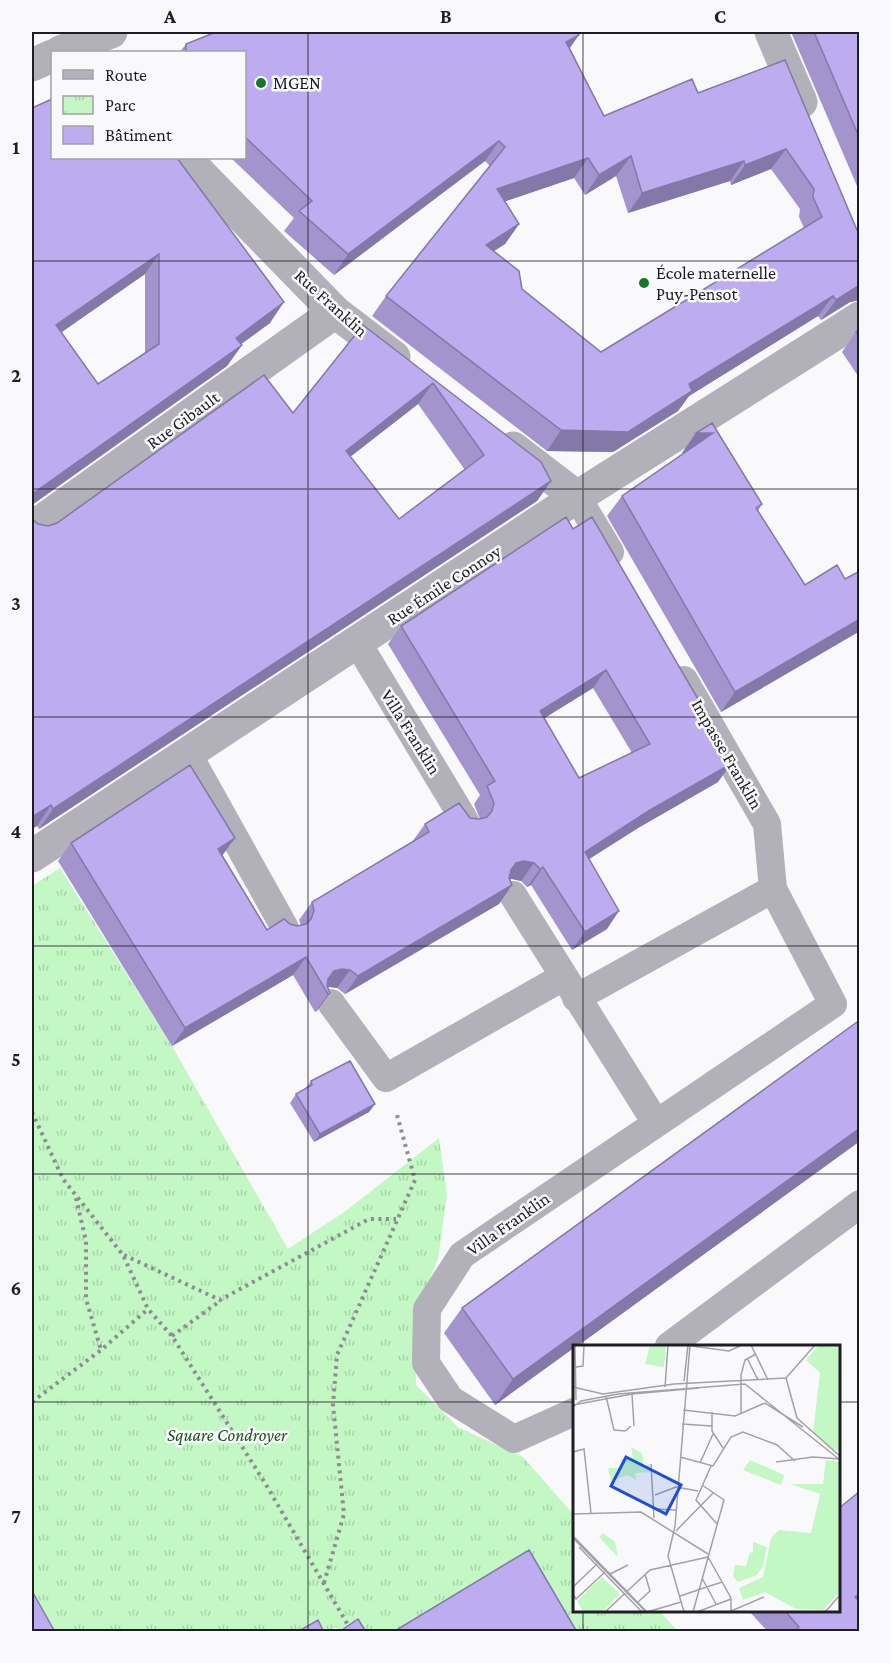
<svg xmlns="http://www.w3.org/2000/svg" width="891" height="1663" viewBox="0 0 891 1663" font-family="'Crimson Pro',serif">
<defs>
<pattern id="park-tufts" width="24" height="20" patternUnits="userSpaceOnUse" patternTransform="scale(1.5)"><rect width="24" height="20" fill="#c3f7c4"/><path d="M3 7l-1-3M5 7V3M7 7l1-3M15 17l-1-3M17 17v-4M19 17l1-3" fill="none" stroke="#a7d3a8"/></pattern>
</defs>
<rect width="100%" height="100%" fill="#f9f9fc"/>
<path fill="url(#park-tufts)" d="M60 868 172 1046 288 1249 347 1210 439 1138 447 1195 438 1259 415 1314 416 1385 458 1427 523 1457 574 1515V1610L659 1611 678 1631 338 1632 336 1627 328 1632 37 1631 32 1622V886Z"/>
<g fill="none" stroke-linecap="round" stroke-linejoin="round">
<path stroke="#8e8d92" stroke-width="4" stroke-dasharray="3 4.5" stroke-linecap="butt" d="M32 1112 63 1179 123 1255 148 1309 172 1336 265 1483 352 1632
M76 1198 86 1241V1299L101 1350
M124 1255 220 1300 369 1219H396
M172 1336 220 1301
M32 1402 101 1350 148 1309
M324 1583 344 1514 333 1405 337 1355 415 1180 397 1115"/>
<path stroke="#b2b0b8" stroke-width="28" d="M577 497 610 552
M357 642 465 821
M188 754 285 928
M513 895 656 1123
M576 998 773 889
M331 1003 386 1078 563 977
M669 1346 860 1204
M574 1412 514 1439 450 1399 426 1363 427 1309 462 1255 833 1004 773 889 767 824 684 680"/>
<path stroke="#b2b0b8" stroke-width="33" d="M771 32 801 102
M60 52 111 32
M32 65 52 56
M185 158 335 312 394 357
M513 448 577 497
M32 528 335 312
M32 856 577 497 860 318"/>
</g>
<path fill="#a394ce" fill-rule="evenodd" d="M791 32H860V193Z
M186 44 570 48 604 116 698 93 785 60 857 230 860 232V300L850 302 821 320 818 316 689 396 678 411 613 452 547 451 372 316 386 296 490 166 485 161 334 275 284 231 294 218 231 158H244V52H180ZM771 169 800 209 799 217 804 228 601 352 522 289 494 251 505 244 519 224 505 201 574 178 585 195 616 176 628 213 730 181 731 185Z
M32 108 270 323 241 344 242 345 227 366 32 505ZM145 274V353L98 384 61 332Z
M363 325 551 481 537 501 39 829 37 826 32 829V519L38 524 48 526 57 523 293 413ZM418 404 465 470 399 519 350 457Z
M860 329V379L842 352 856 332Z
M696 433 762 504 758 511 805 585 845 579 860 571V631L721 712 607 516 622 496 684 453H682Z
M573 529 702 715 718 782 638 828 589 859 607 929 572 950 531 885 527 887 521 881 512 879H510L512 885 499 904 345 994 337 988 330 987H328L330 993 315 1012 293 975 172 1046 58 861 71 843 223 856 267 930 290 924 297 926 301 925 299 920 312 902 412 842 425 824 470 818 479 819H480L474 804 480 795 388 644 401 626ZM593 688 632 753 579 778 544 718Z
M860 1020V1141L576 1347H574L495 1405 444 1333 462 1308Z
M311 1081 375 1104 369 1112 314 1142 290 1103 296 1094 305 1089Z
M749 1611H838L860 1632H768Z"/>
<path fill="#8478a8" d="M579 35 565 55 566 42Z
M499 141 485 161 334 275 348 254Z
M786 149 771 169 731 185 745 165Z
M631 156 616 176 585 195 599 175Z
M588 158 574 178 483 209 497 189Z
M744 161 730 181 628 213 642 193Z
M519 224 505 244 472 265 486 245Z
M159 254 145 274 42 346 56 325Z
M860 285V300L850 302 821 320 836 300Z
M833 296 818 316 689 396 678 411 613 452 547 451 561 430 689 384Z
M284 302 270 323 222 358 236 338Z
M242 345 227 366 32 505V497L35 492Z
M433 383 418 404 332 471 346 451Z
M696 433H713L699 453H682Z
M551 481 537 501 39 829 53 809Z
M860 619V631L721 712 735 692Z
M606 670 593 688 527 729 540 711Z
M731 764 718 782 638 828 572 870 585 852 650 810Z
M51 805 37 826 32 829V817Z
M235 838 222 856 218 849Z
M524 861 534 863 521 881 512 879 504 881 511 870 516 863Z
M543 867 531 885 527 887 540 869Z
M512 885 499 904 345 994 358 976Z
M619 911 607 929 572 950 585 932Z
M306 957 293 975 172 1046 185 1028Z
M342 969 350 970 337 988 330 987 325 988 323 986 334 971Z
M330 993 317 1011 315 1012 328 994Z
M375 1104 369 1112 314 1142 320 1134Z
M860 1128V1141L576 1347H574V1348L495 1405 513 1379Z
M860 1593V1602L855 1597Z"/>
<path fill="#bdacf0" stroke="#8478a8" stroke-width="1.5" fill-rule="evenodd" d="M216 32H577L579 35 566 42 604 116 692 79 698 93 785 60 857 230 860 232V285L836 300 833 296 689 384 692 391 628 432 561 430 386 296 505 147 499 141 348 254 299 211 312 201 244 136V52H186V44ZM786 149 814 189 813 197 822 217 601 352 522 289 519 271 486 245 519 224 497 189 588 158 599 175 631 156 642 193 744 161 745 165Z
M814 32H860V139Z
M52 99V158H177L284 302 236 338 242 345 35 492 32 497V108ZM159 254V344L98 384 56 325Z
M363 325 541 462 551 481 53 809 51 805 32 817V519L38 524 48 526 57 523 264 375 293 413ZM433 383 484 455 399 519 346 451Z
M860 329V337L856 332Z
M712 423 762 504 756 508 805 585 837 565 845 579 860 571V619L735 692 622 496 713 433H696Z
M566 517 573 529 592 517 705 711 701 713 731 764 650 810 585 852 619 911 585 932 543 867 540 869 534 863 524 861 516 863 511 870 509 878 512 885 358 976 350 970 342 969 334 971 328 979 327 986 330 993 328 994 306 957 185 1028 71 843 190 765 235 838 218 849 267 930 284 919 290 924 297 926 306 924 311 919 314 911 312 902 429 832 425 824 459 803 470 818 479 819 487 817 492 811 494 803 487 786 495 781 401 626ZM606 670 650 744 579 778 540 711Z
M860 1020V1128L513 1379 462 1308Z
M350 1061 375 1104 320 1134 296 1094 312 1085 311 1081Z
M860 1491V1593L855 1597 860 1602V1632H794L799 1627 785 1611H838V1509Z
M529 1550 577 1632H393Z
M32 1591 55 1632H32Z
M358 1619 366 1632H339Z
M318 1620 324 1632H297Z"/>
<path fill="none" stroke="#1f1e24" stroke-width="1.5" stroke-opacity="0.55" d="M308 32V1632M583 32V1346M32 261H860M32 489H860M32 717H860M32 946H860M32 1174H860M32 1402H574M838 1402H860M583 1610V1632"/>
<g fill="#177727" stroke="#f9f9fc" stroke-width="2">
<circle cx="261" cy="83" r="6"/>
<circle cx="644" cy="283" r="6"/>
</g>
<g text-anchor="middle" stroke-width="5" stroke-linejoin="round" paint-order="stroke">
<g font-size="18" fill="#1f1e24" stroke="#f9f9fc" text-anchor="start">
<text x="273" y="89">MGEN</text>
<text x="656" y="279">École maternelle<tspan x="656" dy="21">Puy-Pensot</tspan></text>
</g>
<g font-size="18" fill="#1f1e24" stroke="#f9f9fc">
<text transform="translate(331 303) rotate(42)" y="6">Rue Franklin</text>
<text transform="translate(183 420) rotate(-36)" y="6">Rue Gibault</text>
<text transform="translate(444 585) rotate(-33)" y="6">Rue Émile Connoy</text>
<text transform="translate(411 732) rotate(58)" y="6">Villa Franklin</text>
<text transform="translate(727 754) rotate(60)" y="6">Impasse Franklin</text>
<text transform="translate(508 1224) rotate(-35)" y="6">Villa Franklin</text>
</g>
<g font-size="18" font-style="italic" fill="#19531f" stroke="#f9f9fc">
<text x="227" y="1441">Square Condroyer</text>
</g>
</g>
<g transform="translate(573 1345)">
<rect width="267" height="267" fill="#f9f9fc"/>
<path d="M180 197 194 202 190 221 184 230 165 237 160 231 162 220 173 221 177 207 180 208Z" fill="#c3f7c4"/>
<path d="M246 0 267 1V106L257 103 240 88 247 28 233 15Z" fill="#c3f7c4"/>
<path d="M77 0H93L91 22 72 19ZM58 102 69 108 71 121 77 119 78 127 62 128 63 135 55 130 38 136 35 123H48V114L60 113ZM177 115 211 130 208 140 170 125ZM253 115 267 117V247L250 265 223 264 192 247 170 255 166 243 190 232 198 193 206 185 238 188 247 149 217 139H250ZM29 232 47 249 29 267H10L4 256Z" fill="#c3f7c4"/>
<path d="M30 188 42 197 45 212 26 192Z" fill="#c3f7c4"/>
<path fill="none" stroke="#a2a1a6" stroke-width="1.5" d="M2 0 3 55M178 0 195 35M119 1 156 6 169 0M174 13 185 35M3 22 10 21 11 0M213 33 224 73 267 111M213 33 242 0M111 36 115 0M0 42 30 49 101 39 213 33M92 42 95 0M59 49 61 81M33 51 41 85 52 86 58 81M0 60 59 49 126 43M0 62 8 56 45 49 172 39 267 115M110 65 162 71 192 58 230 82M139 67V86L150 103M168 68V30L172 15 183 9M109 79 139 81M0 107 11 104 18 168M107 112 140 121 158 92 170 87 204 100 222 116M203 117 240 112 267 114M127 118 140 89M78 119 81 173M138 121 123 155 144 179M82 150 103 142 125 146M83 164 103 165M0 169 68 167 135 209M103 186 140 148M0 191 74 267M0 193 73 267M6 202 69 267M135 212 158 253V267M37 229 55 220M129 233 143 259M0 242 24 219M0 249 3 254 32 227M107 251 149 237M65 257 77 246 72 229M158 266 191 252M32 267 77 225 135 212M74 267 108 257M111 267 95 211 102 181 117 0M120 267 151 155 129 140M124 267 158 254M252 267 267 250"/>
<path fill="#1d4ed8" fill-opacity="0.15" stroke="#1d4ed8" stroke-width="3" d="M53 112 108 140 93 169 38 141Z"/>
<rect width="267" height="267" fill="none" stroke="#1f1e24" stroke-width="3"/>
</g>
<rect width="891" height="1663" fill="none" stroke="#f9f9fc" stroke-width="66"/>
<rect x="51" y="51" width="195" height="108" fill="#f9f9fc" stroke="#a2a1a6" stroke-width="1.5"/>
<rect x="63" y="70" width="30" height="9" fill="#b2b0b8" stroke="#a2a1a6" stroke-width="1.5"/>
<text x="105" y="81" font-size="18" fill="#1f1e24">Route</text>
<rect x="63" y="96" width="30" height="18" fill="url(#park-tufts)" stroke="#a2a1a6" stroke-width="1.5"/>
<text x="105" y="111" font-size="18" fill="#1f1e24">Parc</text>
<rect x="63" y="126" width="30" height="18" fill="#bdacf0" stroke="#a2a1a6" stroke-width="1.5"/>
<text x="105" y="141" font-size="18" fill="#1f1e24">Bâtiment</text>
<rect x="33" y="33" width="825" height="1597" fill="none" stroke="#1f1e24" stroke-width="2"/>
<g font-size="20" text-anchor="middle" font-weight="bold" fill="#1f1e24">
<text x="170" y="23">A</text>
<text x="446" y="23">B</text>
<text x="720" y="23">C</text>
<text x="16" y="154">1</text>
<text x="16" y="382">2</text>
<text x="16" y="610">3</text>
<text x="16" y="838">4</text>
<text x="16" y="1066">5</text>
<text x="16" y="1295">6</text>
<text x="16" y="1523">7</text>
</g>
</svg>
